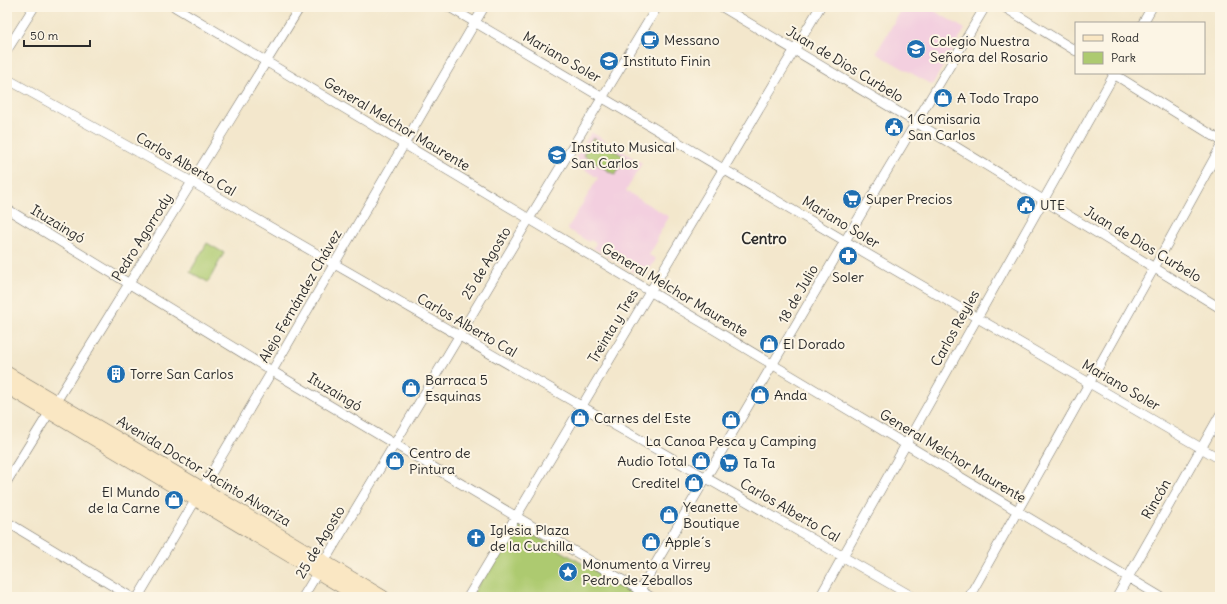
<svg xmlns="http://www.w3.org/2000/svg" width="1227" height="604" viewBox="0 0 1227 604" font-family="Delius,sans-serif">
<rect width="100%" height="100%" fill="#fcf5e5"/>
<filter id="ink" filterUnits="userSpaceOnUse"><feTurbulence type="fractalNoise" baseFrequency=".025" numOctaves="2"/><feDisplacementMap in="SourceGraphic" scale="8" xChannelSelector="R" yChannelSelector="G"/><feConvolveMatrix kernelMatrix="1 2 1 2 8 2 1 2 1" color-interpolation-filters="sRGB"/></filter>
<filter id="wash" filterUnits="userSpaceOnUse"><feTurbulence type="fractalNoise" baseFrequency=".012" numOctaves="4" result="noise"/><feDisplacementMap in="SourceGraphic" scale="16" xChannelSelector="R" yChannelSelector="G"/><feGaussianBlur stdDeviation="0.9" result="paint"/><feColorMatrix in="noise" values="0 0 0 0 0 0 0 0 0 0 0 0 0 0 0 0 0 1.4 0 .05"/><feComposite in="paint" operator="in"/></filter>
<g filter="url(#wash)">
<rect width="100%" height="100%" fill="#f3e7cc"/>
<path fill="#f3cfdf" d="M903 7H928L965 29 932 85 876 53Z
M591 132 642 163 626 191 669 217 656 239 658 240 649 255 656 259 647 274 644 273 645 270 641 268 637 274 593 248 596 243 590 240 589 242 567 229 598 178 573 162Z"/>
<path fill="#adca70" stroke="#6c7a4e" d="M593 138 625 157 615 175 583 155Z
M207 243 224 253 208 282 190 272Z
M515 524 634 594 632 597H471Z"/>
</g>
<g filter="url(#ink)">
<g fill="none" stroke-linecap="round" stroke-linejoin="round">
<defs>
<path id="street" d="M175 7 1161 597
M449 7 845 241 1220 459
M722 7 917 123 1220 308
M1004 7 1076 51
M1143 23 1152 7
M7 50 34 7
M1112 73 1220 140
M7 79 192 182 913 597
M7 209 272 371 651 597
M7 481 300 7
M7 522 131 597
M138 597 272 371 484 7
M303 597 529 219 657 7
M468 597 820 7
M636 597 845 241 985 7
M820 597 1115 73
M969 597 1154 268 1220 148
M1117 597 1220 415"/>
<path id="secondary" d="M7 373 203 489 383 597
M7 387 359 597"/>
</defs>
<use href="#street" stroke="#716d63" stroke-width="10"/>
<use href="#secondary" stroke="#716d63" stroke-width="14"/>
<use href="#street" stroke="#fff" stroke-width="9"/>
<use href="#secondary" stroke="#fae7c3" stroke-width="13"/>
</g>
</g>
<defs>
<symbol id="cafe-disc" viewBox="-11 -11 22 22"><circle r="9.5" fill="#1f6fb2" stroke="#fcf5e5"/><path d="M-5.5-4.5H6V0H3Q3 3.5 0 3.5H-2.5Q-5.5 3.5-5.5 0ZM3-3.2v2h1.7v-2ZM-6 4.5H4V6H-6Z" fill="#fff"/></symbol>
<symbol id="school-disc" viewBox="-11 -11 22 22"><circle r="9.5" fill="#1f6fb2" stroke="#fcf5e5"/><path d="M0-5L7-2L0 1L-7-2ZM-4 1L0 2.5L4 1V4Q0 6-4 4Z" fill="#fff"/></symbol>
<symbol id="shop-disc" viewBox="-11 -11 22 22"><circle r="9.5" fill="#1f6fb2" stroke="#fcf5e5"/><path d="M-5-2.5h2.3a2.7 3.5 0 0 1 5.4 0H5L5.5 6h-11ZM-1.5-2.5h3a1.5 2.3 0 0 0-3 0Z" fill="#fff"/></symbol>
<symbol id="civic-disc" viewBox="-11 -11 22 22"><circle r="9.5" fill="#1f6fb2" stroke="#fcf5e5"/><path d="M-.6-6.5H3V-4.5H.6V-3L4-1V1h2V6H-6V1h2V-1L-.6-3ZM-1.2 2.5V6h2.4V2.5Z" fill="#fff"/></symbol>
<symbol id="supermarket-disc" viewBox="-11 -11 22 22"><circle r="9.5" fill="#1f6fb2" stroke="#fcf5e5"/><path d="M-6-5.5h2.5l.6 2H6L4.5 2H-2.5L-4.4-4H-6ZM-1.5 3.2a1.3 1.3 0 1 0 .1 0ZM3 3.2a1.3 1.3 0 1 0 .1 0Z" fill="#fff"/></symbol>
<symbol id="pharmacy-disc" viewBox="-11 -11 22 22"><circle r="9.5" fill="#1f6fb2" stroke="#fcf5e5"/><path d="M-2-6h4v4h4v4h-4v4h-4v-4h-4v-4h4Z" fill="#fff"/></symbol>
<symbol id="building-disc" viewBox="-11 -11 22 22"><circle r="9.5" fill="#1f6fb2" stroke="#fcf5e5"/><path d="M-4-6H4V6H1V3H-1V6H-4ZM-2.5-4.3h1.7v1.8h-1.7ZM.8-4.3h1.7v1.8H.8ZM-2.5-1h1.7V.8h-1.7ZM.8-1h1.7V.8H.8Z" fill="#fff"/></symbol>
<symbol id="church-disc" viewBox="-11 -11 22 22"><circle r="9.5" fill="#1f6fb2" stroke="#fcf5e5"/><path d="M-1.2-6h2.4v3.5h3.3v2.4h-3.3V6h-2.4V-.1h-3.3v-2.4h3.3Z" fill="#fff"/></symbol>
<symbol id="sight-disc" viewBox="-11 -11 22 22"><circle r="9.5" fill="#1f6fb2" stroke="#fcf5e5"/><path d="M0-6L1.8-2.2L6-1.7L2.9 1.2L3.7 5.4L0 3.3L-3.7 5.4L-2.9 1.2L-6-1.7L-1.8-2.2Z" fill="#fff"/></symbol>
</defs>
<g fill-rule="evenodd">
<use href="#cafe-disc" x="639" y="29" width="22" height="22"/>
<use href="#school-disc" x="905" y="38" width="22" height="22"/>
<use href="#school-disc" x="598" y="50" width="22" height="22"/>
<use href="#shop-disc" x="932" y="87" width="22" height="22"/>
<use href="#civic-disc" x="883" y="116" width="22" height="22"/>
<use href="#school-disc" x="546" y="144" width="22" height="22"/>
<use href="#supermarket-disc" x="841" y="188" width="22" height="22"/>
<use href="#civic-disc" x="1015" y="194" width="22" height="22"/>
<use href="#pharmacy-disc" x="837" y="245" width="22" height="22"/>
<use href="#shop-disc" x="758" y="333" width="22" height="22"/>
<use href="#building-disc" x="105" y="363" width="22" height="22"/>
<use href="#shop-disc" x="400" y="377" width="22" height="22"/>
<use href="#shop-disc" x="749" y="384" width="22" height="22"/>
<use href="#shop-disc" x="569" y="407" width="22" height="22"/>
<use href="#shop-disc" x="720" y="409" width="22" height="22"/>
<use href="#shop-disc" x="384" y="450" width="22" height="22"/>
<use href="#shop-disc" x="690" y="450" width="22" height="22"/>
<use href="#supermarket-disc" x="718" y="452" width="22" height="22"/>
<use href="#shop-disc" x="683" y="472" width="22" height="22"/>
<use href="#shop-disc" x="163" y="489" width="22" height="22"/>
<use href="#shop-disc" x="658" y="504" width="22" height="22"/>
<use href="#church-disc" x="465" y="527" width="22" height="22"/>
<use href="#shop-disc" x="640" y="531" width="22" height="22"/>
<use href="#sight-disc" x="557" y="561" width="22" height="22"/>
</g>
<g text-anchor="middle" stroke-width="4" stroke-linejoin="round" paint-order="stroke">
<g font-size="14" fill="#2b2b2b" stroke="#fcf5e5" text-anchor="start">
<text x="664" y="45">Messano</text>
<text x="930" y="46">Colegio Nuestra<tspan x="930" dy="16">Señora del Rosario</tspan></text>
<text x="623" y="66">Instituto Finin</text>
<text x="957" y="103">A Todo Trapo</text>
<text x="908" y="124">1 Comisaria<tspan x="908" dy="16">San Carlos</tspan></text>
<text x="571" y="152">Instituto Musical<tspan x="571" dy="16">San Carlos</tspan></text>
<text x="866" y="204">Super Precios</text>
<text x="1040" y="210">UTE</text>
<text x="848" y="282" text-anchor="middle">Soler</text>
<text x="783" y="349">El Dorado</text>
<text x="130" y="379">Torre San Carlos</text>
<text x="425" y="385">Barraca 5<tspan x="425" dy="16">Esquinas</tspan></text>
<text x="774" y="400">Anda</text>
<text x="594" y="423">Carnes del Este</text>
<text x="731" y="446" text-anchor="middle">La Canoa Pesca y Camping</text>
<text x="409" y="458">Centro de<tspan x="409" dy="16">Pintura</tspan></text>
<text x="687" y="466" text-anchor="end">Audio Total</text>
<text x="743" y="468">Ta Ta</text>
<text x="680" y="488" text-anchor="end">Creditel</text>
<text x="160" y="497" text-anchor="end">El Mundo<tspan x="160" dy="16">de la Carne</tspan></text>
<text x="683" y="512">Yeanette<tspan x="683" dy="16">Boutique</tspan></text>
<text x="490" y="535">Iglesia Plaza<tspan x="490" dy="16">de la Cuchilla</tspan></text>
<text x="665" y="547">Apple´s</text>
<text x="582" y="569">Monumento a Virrey<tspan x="582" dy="16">Pedro de Zeballos</tspan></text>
</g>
<g font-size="14" fill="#2b2b2b" stroke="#fcf5e5">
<text transform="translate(562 57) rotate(30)" y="5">Mariano Soler</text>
<text transform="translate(845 64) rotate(31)" y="5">Juan de Dios Curbelo</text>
<text transform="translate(397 124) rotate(31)" y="5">General Melchor Maurente</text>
<text transform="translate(186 164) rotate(30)" y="5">Carlos Alberto Cal</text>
<text transform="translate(841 222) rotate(31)" y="5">Mariano Soler</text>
<text transform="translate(58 224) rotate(31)" y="5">Ituzaingó</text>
<text transform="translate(142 237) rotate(-58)" y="5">Pedro Agorrody</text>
<text transform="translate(1143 244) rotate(31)" y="5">Juan de Dios Curbelo</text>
<text transform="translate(486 263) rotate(-59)" y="5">25 de Agosto</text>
<text transform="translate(675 290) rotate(31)" y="5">General Melchor Maurente</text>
<text transform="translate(798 294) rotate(-60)" y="5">18 de Julio</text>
<text transform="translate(300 296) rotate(-60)" y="5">Alejo Fernández Chávez</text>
<text transform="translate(467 325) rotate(30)" y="5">Carlos Alberto Cal</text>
<text transform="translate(613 326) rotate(-59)" y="5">Treinta y Tres</text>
<text transform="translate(955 328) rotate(-61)" y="5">Carlos Reyles</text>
<text transform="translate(1121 385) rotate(30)" y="5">Mariano Soler</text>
<text transform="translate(335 392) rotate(31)" y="5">Ituzaingó</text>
<text transform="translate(953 456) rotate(31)" y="5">General Melchor Maurente</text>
<text transform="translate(204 471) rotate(31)" y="5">Avenida Doctor Jacinto Alvariza</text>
<text transform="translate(1156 499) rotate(-60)" y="5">Rincón</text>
<text transform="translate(790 510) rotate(30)" y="5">Carlos Alberto Cal</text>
<text transform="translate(320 542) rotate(-59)" y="5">25 de Agosto</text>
</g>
<g font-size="15" font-weight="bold" fill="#2b2b2b" stroke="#fcf5e5">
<text x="764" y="244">Centro</text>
</g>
</g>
<rect width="1227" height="604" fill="none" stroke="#fcf5e5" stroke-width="24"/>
<rect x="1075" y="22" width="130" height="52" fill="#fcf5e5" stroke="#a8a49b"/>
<rect x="1083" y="35" width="20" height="6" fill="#fae7c3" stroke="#a8a49b"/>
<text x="1111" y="42" font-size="12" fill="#2b2b2b">Road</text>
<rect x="1083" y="52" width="20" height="12" fill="#adca70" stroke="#a8a49b"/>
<text x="1111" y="62" font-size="12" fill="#2b2b2b">Park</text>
<path d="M24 40v6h66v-6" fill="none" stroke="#2b2b2b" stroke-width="2"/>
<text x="30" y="40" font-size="12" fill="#2b2b2b" stroke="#fcf5e5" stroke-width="3" paint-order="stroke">50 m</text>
</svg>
